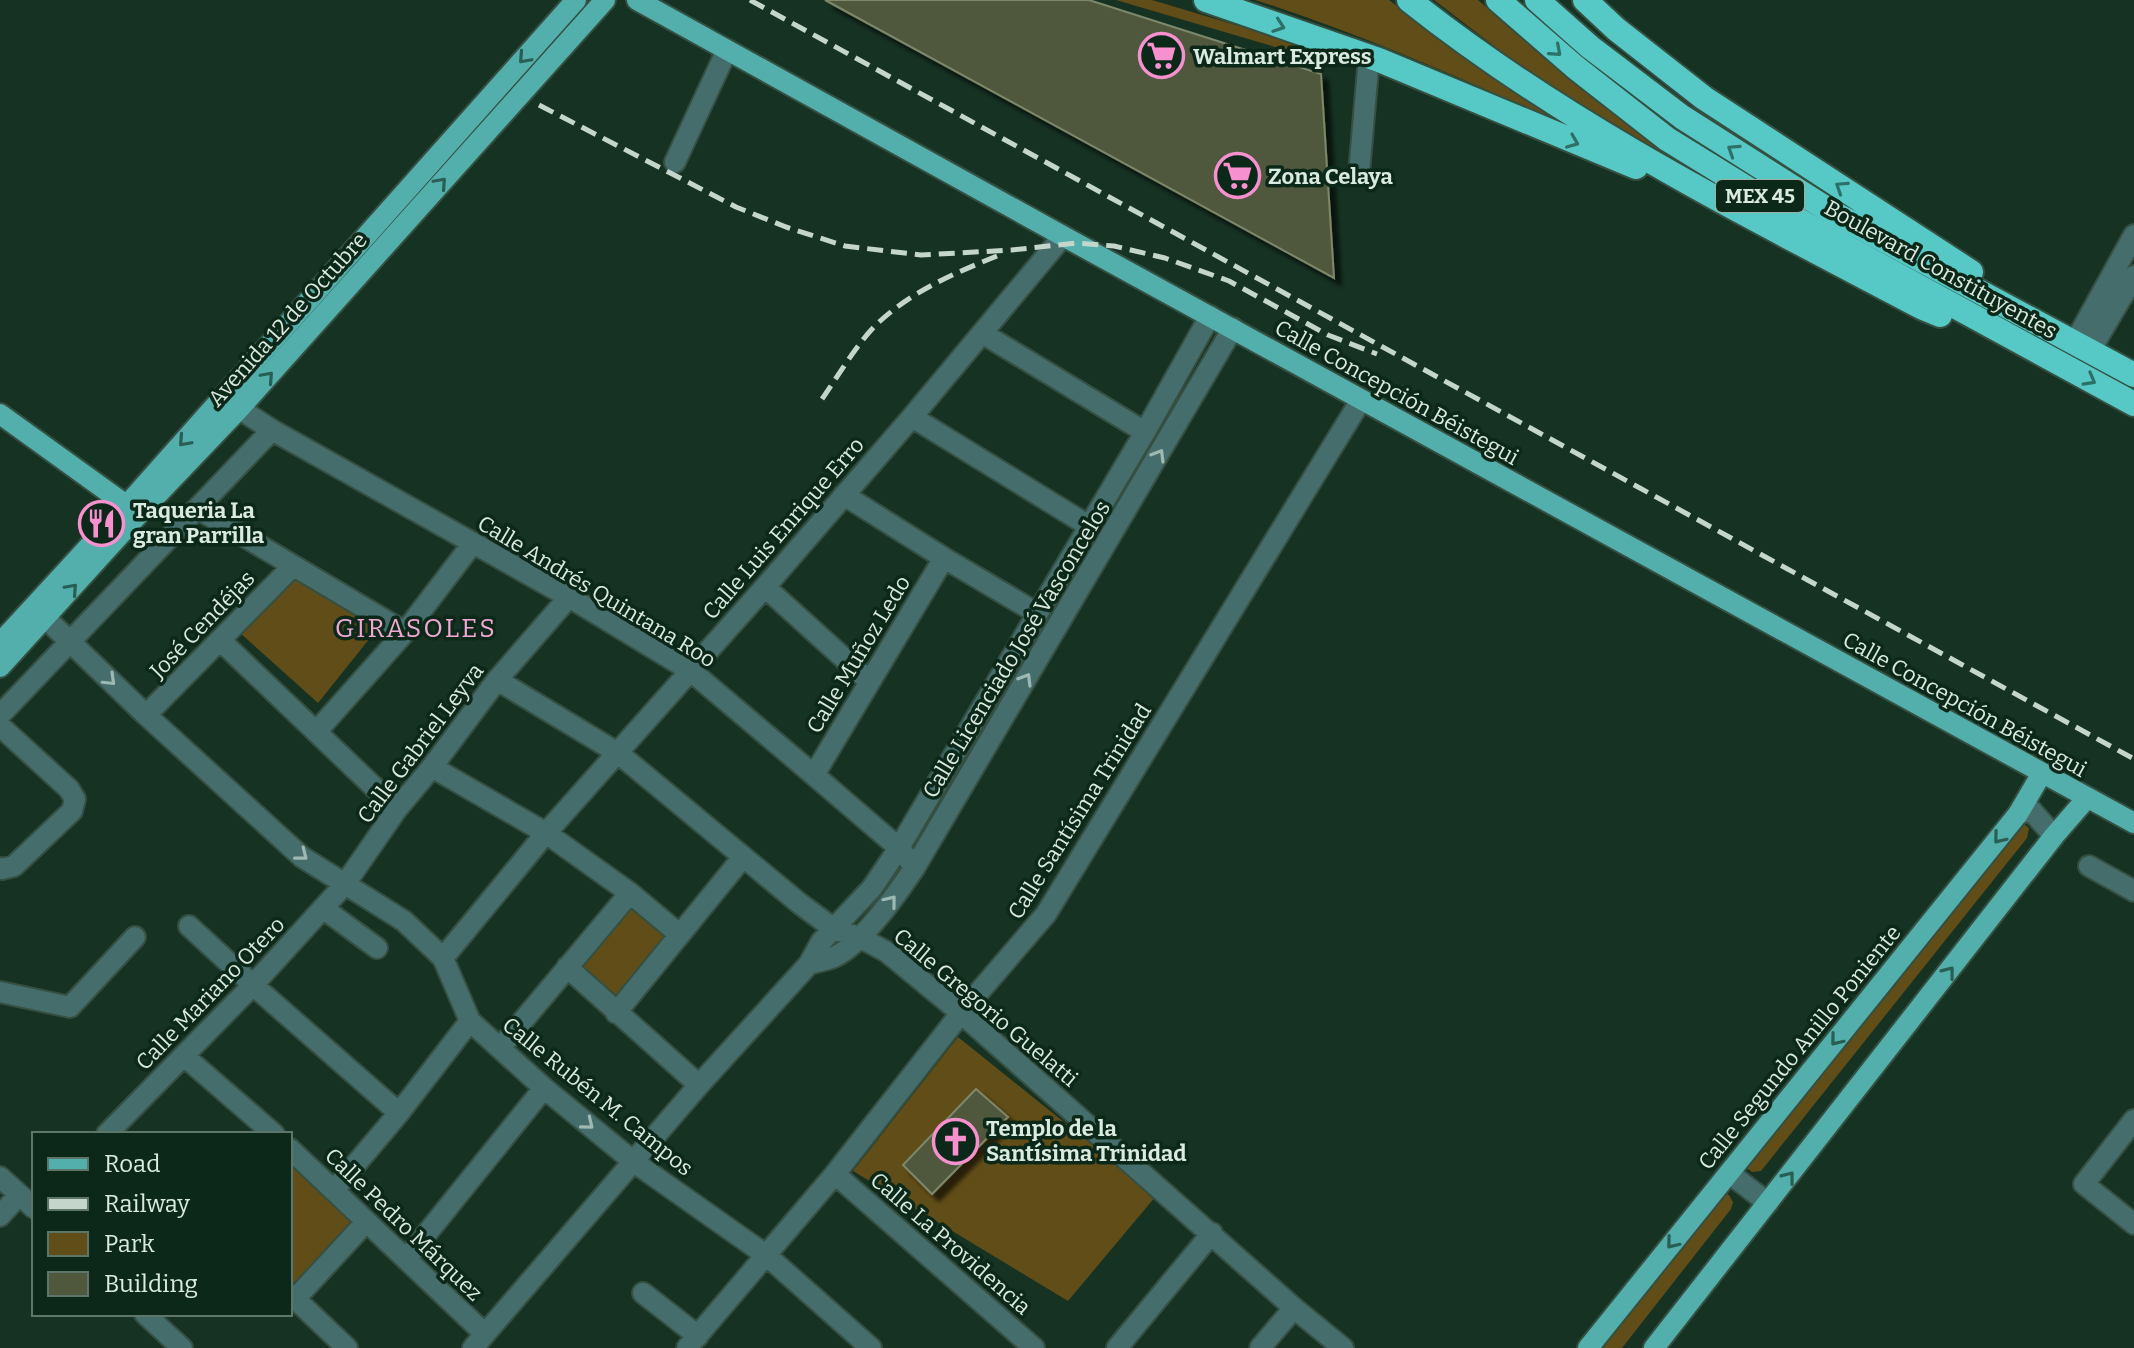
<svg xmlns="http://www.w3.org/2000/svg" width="2134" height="1348" viewBox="0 0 2134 1348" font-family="Bitter,serif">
<defs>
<filter id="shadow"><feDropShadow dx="7" dy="7" stdDeviation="2" flood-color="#0009"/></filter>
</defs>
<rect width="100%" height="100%" fill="#163223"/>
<path fill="#614d17" d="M1116 0H1152L1249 29H1264L1331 49 1326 62Z
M1255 0H1389L1458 51 1575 130C1470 82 1365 35 1255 0Z
M1434 0H1478L1545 58 1608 106 1756 207 1681 170 1537 79Z
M290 576 378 628 318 703 239 632Z
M2021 822 2029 828 2027 838 1761 1171 1752 1172 1745 1167Z
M632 898 672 931 613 1007 574 966Z
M958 1037 1156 1196 1068 1301 853 1171Z
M290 1160 357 1224 290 1290Z
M1722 1192 1729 1195 1733 1202 1731 1209 1622 1348H1595Z"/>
<path fill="#4f583d" stroke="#7d876a" stroke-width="2" filter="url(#shadow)" d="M825 0H1089L1321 74 1334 278Z
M976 1089 1008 1117 932 1194 903 1165Z"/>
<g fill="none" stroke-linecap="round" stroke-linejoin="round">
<defs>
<path id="minor" d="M675 162 727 50
M1359 173 1369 57
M982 333 1145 432
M2075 342 2134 235
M2090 351 2134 276
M226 400 272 430 569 597 691 671 814 775 899 848 915 867
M912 417 1089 526
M844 495 944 558 1037 613
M198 509 405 632
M765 587 869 681
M34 607 146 715 302 857 404 921 443 958 470 1021 544 1088 634 1162 766 1255 871 1348
M221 641 397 809
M497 680 618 753 799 903 834 929 859 937 887 952 961 1013 1294 1308 1343 1348
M0 715 272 430
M146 715 292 567
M0 726 69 789 75 799 72 811 14 866 2 869 0 868
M317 731 405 632 473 543
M432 767 546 833 630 893 679 934
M814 775 944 558
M2018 814 2031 810 2054 836
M2089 866 2134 891
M324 909 377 948
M189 926 253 985 399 1113
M443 958 546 833 765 587 912 417 1063 236
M809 964C817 962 827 960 834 957 861 945 899 891 915 867L1233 328
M567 967 699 1085
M0 992 70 1007 135 937
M616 1013 743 857
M500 1048 630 893
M184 1056 274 1134
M2134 1120 2084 1184 2134 1224
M107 1134 253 985 345 884 397 809 432 767 497 680 569 597
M290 1149 485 1334
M1729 1173 1768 1203
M835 1174 1034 1348
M0 1177 34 1208
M334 1190 399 1113 470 1021
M0 1216 19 1195
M407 1258 544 1088
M643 1293 698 1336
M290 1294 347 1348
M295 1299 366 1222
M145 1314 182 1348
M473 1348 699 1085 809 964 821 942 872 888 899 848 1145 432 1210 316
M687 1348 835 1174 961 1013 1046 914 1361 400
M1117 1348 1212 1233
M1260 1348 1294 1308"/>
<path id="major" d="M637 0 1063 236 2134 823
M0 414 136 512
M0 643 127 505 576 0
M0 667 139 514 239 409 605 0
M1588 1348 2018 814 2042 773
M1654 1348 2054 836 2087 798"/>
<path id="highway" d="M1206 0 1379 60 1636 167
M1409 0C1566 125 1747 215 1923 308L1940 315
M1498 0 1575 67 1667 139 1815 230 2134 404
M1537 0 1590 47 1682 117 1830 211 2134 375
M1585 0 1616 29 1704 98 1971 272"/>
</defs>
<use href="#minor" stroke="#354f41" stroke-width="24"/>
<use href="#major" stroke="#354f41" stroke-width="24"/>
<use href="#highway" stroke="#354f41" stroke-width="28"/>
<use href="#minor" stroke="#446d6c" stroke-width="20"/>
<use href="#major" stroke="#52afac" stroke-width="20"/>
<use href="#highway" stroke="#56c8c5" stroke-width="24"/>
<path stroke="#c4d6cb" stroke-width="5" stroke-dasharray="16 8" stroke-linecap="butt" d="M750 0 2134 759
M539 105 736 207 786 227 845 246 921 255 1012 250 1076 243 1114 246 1165 258 1229 281 1328 335 1377 354
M822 399C838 376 858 342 878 323 912 291 955 273 997 256"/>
</g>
<defs><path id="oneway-chevron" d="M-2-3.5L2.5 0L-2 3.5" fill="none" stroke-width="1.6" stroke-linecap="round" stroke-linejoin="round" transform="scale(2)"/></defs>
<g stroke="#2d7066">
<use href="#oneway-chevron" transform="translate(1279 26) rotate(19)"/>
<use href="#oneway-chevron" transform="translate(1556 51) rotate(41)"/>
<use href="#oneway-chevron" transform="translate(1573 142) rotate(22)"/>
<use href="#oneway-chevron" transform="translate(1733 150) rotate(-147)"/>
<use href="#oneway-chevron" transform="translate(1841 187) rotate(-147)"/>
<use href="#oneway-chevron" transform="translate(2090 380) rotate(29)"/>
</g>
<g stroke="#285e54">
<use href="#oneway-chevron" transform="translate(524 58) rotate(132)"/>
<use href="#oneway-chevron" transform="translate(441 183) rotate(-48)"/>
<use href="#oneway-chevron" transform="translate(268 377) rotate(-48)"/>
<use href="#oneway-chevron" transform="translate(184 441) rotate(132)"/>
<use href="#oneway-chevron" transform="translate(72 589) rotate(-48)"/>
<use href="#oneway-chevron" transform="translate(1999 838) rotate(129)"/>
<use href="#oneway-chevron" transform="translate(1949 972) rotate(-52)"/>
<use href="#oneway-chevron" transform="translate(1836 1040) rotate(129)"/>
<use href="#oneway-chevron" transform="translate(1789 1177) rotate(-52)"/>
<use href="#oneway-chevron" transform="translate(1672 1243) rotate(129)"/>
</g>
<g stroke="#9eb8b2">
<use href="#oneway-chevron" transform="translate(1159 455) rotate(-59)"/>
<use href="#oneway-chevron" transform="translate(1026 679) rotate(-59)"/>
<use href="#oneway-chevron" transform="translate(110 680) rotate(44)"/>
<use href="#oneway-chevron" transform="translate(302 855) rotate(38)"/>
<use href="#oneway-chevron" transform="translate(891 901) rotate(-51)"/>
<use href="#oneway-chevron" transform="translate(588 1124) rotate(39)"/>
</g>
<defs>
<symbol id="supermarket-ring" viewBox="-11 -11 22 22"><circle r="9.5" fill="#0c2819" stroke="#f690cf" stroke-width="1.5"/><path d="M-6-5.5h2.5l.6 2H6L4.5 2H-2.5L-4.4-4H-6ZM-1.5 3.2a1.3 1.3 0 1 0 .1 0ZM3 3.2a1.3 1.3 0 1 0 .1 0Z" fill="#f690cf"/></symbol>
<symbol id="restaurant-ring" viewBox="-11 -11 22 22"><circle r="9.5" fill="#0c2819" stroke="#f690cf" stroke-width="1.5"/><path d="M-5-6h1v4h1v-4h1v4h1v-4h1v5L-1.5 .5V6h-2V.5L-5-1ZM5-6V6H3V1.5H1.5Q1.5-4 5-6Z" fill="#f690cf"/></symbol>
<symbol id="church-ring" viewBox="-11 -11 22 22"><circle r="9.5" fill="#0c2819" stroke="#f690cf" stroke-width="1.5"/><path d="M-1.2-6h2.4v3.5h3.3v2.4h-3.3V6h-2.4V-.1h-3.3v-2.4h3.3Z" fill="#f690cf"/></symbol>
</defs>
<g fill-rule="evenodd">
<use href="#supermarket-ring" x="1136" y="30" width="51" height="51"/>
<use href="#supermarket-ring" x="1212" y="150" width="51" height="51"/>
<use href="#restaurant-ring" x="76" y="498" width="51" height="51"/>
<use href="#church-ring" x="930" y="1116" width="51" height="51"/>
</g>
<g text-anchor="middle" stroke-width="7" stroke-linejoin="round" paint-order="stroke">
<rect fill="#0c2819" stroke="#9cb0a4" stroke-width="2" x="1716" y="180" width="88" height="32" rx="6"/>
<g font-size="20" font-weight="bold" fill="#daeae0">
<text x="1760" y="203">MEX 45</text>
</g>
<g font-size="22" font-weight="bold" fill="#daeae0" stroke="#0c2819" text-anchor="start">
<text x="1193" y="64">Walmart Express</text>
<text x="1268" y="184">Zona Celaya</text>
<text x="133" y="518">Taqueria La<tspan x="133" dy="25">gran Parrilla</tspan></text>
<text x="986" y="1136">Templo de la<tspan x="986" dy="25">Santísima Trinidad</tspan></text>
</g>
<g font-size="22" fill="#daeae0" stroke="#0c2819">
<text transform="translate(1941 269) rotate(29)" y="8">Boulevard Constituyentes</text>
<text transform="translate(287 319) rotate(-48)" y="8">Avenida 12 de Octubre</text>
<text transform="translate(1397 392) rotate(29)" y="8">Calle Concepción Béistegui</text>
<text transform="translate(783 528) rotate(-49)" y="8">Calle Luis Enrique Erro</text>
<text transform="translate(597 591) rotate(31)" y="8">Calle Andrés Quintana Roo</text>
<text transform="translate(202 624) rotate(-46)" y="8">José Cendéjas</text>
<text transform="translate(1016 649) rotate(-59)" y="8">Calle Licenciado José Vasconcelos</text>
<text transform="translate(858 654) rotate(-59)" y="8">Calle Muñoz Ledo</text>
<text transform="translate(1965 704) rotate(29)" y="8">Calle Concepción Béistegui</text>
<text transform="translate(420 743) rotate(-53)" y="8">Calle Gabriel Leyva</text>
<text transform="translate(1079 811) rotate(-58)" y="8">Calle Santísima Trinidad</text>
<text transform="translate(210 993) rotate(-46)" y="8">Calle Mariano Otero</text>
<text transform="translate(986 1007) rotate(40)" y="8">Calle Gregorio Guelatti</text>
<text transform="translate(1799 1047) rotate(-51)" y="8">Calle Segundo Anillo Poniente</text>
<text transform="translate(598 1096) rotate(39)" y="8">Calle Rubén M. Campos</text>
<text transform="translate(404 1224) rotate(44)" y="8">Calle Pedro Márquez</text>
<text transform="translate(951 1243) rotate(41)" y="8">Calle La Providencia</text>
</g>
<g font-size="26" letter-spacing="2" fill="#f1a9d4" stroke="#0c2819">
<text x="416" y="637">GIRASOLES</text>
</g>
</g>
<rect x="32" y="1132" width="260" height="184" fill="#0c2819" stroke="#5e7669" stroke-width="2"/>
<rect x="48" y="1158" width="40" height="12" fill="#52afac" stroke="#5e7669" stroke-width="2"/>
<text x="104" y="1172" font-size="24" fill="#daeae0">Road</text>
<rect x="48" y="1198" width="40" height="12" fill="#c4d6cb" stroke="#5e7669" stroke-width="2"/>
<text x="104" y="1212" font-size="24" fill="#daeae0">Railway</text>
<rect x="48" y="1232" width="40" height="24" fill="#614d17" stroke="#5e7669" stroke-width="2"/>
<text x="104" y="1252" font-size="24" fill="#daeae0">Park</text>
<rect x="48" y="1272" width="40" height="24" fill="#4f583d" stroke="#5e7669" stroke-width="2"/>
<text x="104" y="1292" font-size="24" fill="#daeae0">Building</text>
</svg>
